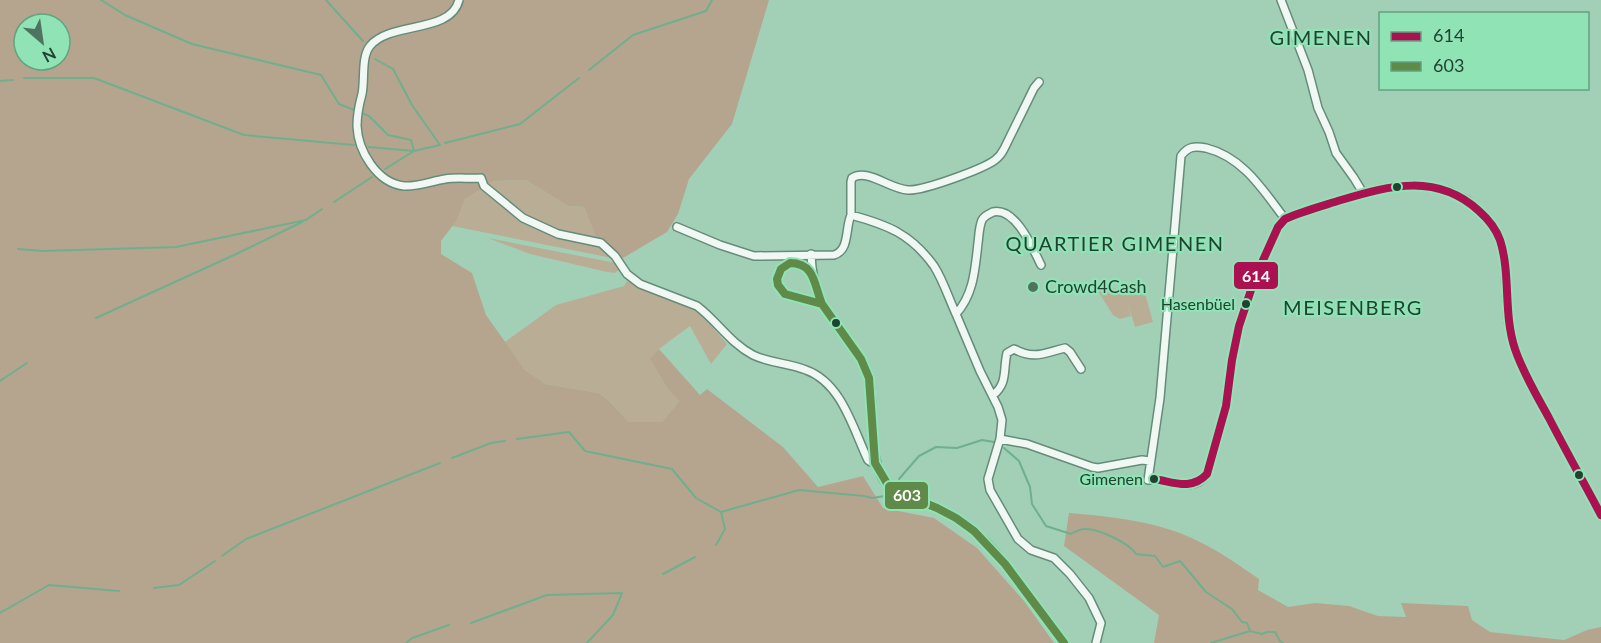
<svg xmlns="http://www.w3.org/2000/svg" width="1601" height="643" viewBox="0 0 1601 643" font-family="Lato,sans-serif">
<rect width="100%" height="100%" fill="#a2d0b7"/>
<path fill="#baad96" d="M526 180 568 206 584 207 596 237C586 236 573 236 563 233 533 223 510 204 486 185L492 181Z
M482 187 511 211 564 237 599 247 607 252 612 258 452 226 457 220 465 199Z
M488 238 616 263 620 269 615 273 607 272 530 254Z
M627 281 694 309 702 315 727 344 711 364 690 326 659 349 651 360 669 391 681 401 662 422H629L607 399 599 393 546 384 525 370 505 342 556 305 624 286Z
M1098 284 1124 291 1126 295 1144 290 1153 322 1135 327 1128 304 1131 316 1120 319 1113 315 1096 288Z"/>
<path fill="#b6a58e" fill-rule="evenodd" d="M0 0H769L732 124 689 179 678 214 667 232 623 258 596 237 584 207 568 206 526 180 493 181 465 199 457 220 441 241V254L472 273 486 315 525 370 546 384 599 393 607 399 629 422H662L680 401 669 391 650 359 659 349 700 395 707 389 783 447 818 487 863 476 883 508 934 518 977 548 1024 601 1054 643H0ZM24 24H60V60H24Z
M1069 513C1114 517 1159 521 1200 542 1221 552 1240 566 1259 579L1258 590 1288 607 1315 603 1349 606 1378 616 1406 617 1401 603 1468 606 1472 620 1490 632 1564 640 1587 630 1601 627V643H1154L1159 615 1064 546Z"/>
<g fill="none" stroke-linecap="round" stroke-linejoin="round">
<path stroke="#70af8d" stroke-width="2" d="M101 0 125 15 192 44 321 75 339 104 369 116 388 135 411 140 414 151 369 147
M326 0 363 41
M375 59 393 69 412 105 440 145 414 151 385 169
M589 70 633 35 706 11 712 0
M24 78H94L244 135 354 145
M0 81 13 80
M445 143 520 124 579 78
M334 202 372 177
M18 249 42 251 176 247 306 220 322 209
M96 318 234 255 302 222
M0 381 27 363
M517 439 569 432 585 451 672 469 696 498 721 512
M1004 448 1019 461 1030 487 1032 504 1046 526 1071 534C1075 532 1080 529 1084 529 1098 528 1129 543 1136 554L1155 556 1163 567 1180 561 1206 592 1232 609 1242 622 1247 623 1250 631
M452 458 491 443 505 441
M899 479 919 456 936 447 957 448 982 440 994 442
M716 545 725 529 721 512 799 490 864 496 872 498 885 496
M222 556 246 539 440 463
M663 574 695 557
M154 588 179 585 215 561
M0 613 49 585 119 591
M471 623 547 595 622 593 613 615 587 643
M406 643 412 638 449 625
M1211 643 1250 631 1262 634 1267 632H1275L1280 641 1283 643"/>
<defs>
<path id="street" d="M459 0C451 34 390 21 370 46 361 57 365 80 362 94 359 105 357 115 357 126 358 151 377 183 404 186 417 187 432 181 445 179 457 177 470 179 481 178L484 186 523 218 558 234 601 243 615 256 627 274 640 284 697 306C717 321 730 343 753 355 769 363 789 363 806 370 842 383 853 429 868 460L871 462 875 463
M1281 0 1308 70 1318 108 1329 132 1336 153 1354 178 1363 193
M851 215V182L852 178C868 168 889 189 908 190 923 191 983 169 995 160 999 157 1002 153 1004 149L1034 88 1039 82
M1285 219C1263 190 1243 157 1206 148 1195 146 1188 146 1181 156L1160 398 1148 480C1168 478 1193 495 1207 474L1226 406 1232 360 1239 326 1255 278 1278 227 1285 219 1297 214 1379 189 1397 186H1423L1449 191 1467 200 1487 218 1499 237 1504 254 1508 320 1515 349 1528 380 1601 515
M677 227 720 245 754 256 834 255C850 250 845 228 851 215 888 225 911 234 934 266 943 280 949 299 956 314
M811 254C812 292 825 311 847 340 856 352 866 364 869 379 875 407 867 466 888 485 894 491 904 495 912 498 927 504 944 510 958 519 987 538 1008 567 1028 595 1040 611 1052 627 1064 643
M1041 265C1033 249 1016 207 993 212 989 214 984 216 982 220 979 227 979 236 978 243 975 269 974 294 956 314L980 371 998 407 1002 420 1000 439 988 479 990 490 1018 539 1031 550 1054 558 1070 574 1089 598 1101 623 1096 643
M993 395C1008 384 1003 369 1007 353L1014 349C1034 360 1044 353 1065 348L1070 352 1081 369
M1000 439 1027 444 1092 467 1098 468 1142 460 1150 461"/>
</defs>
<use href="#street" stroke="#658c79" stroke-width="10"/>
<use href="#street" stroke="#f1f8f4" stroke-width="7"/>
<defs>
<path id="bus-1" d="M1154 479C1174 482 1191 491 1207 474L1226 406 1232 360 1239 326 1255 278 1278 227 1285 219C1303 211 1322 206 1341 200 1391 185 1437 173 1479 211 1488 219 1496 229 1500 240 1511 274 1503 313 1515 349 1523 373 1537 396 1549 418 1566 451 1584 483 1601 515"/>
<path id="bus-2" d="M790 263C815 263 814 285 822 304L785 294 778 285 777 279 781 269Z
M822 304 861 359 869 378 875 463 888 485 900 493 937 508 956 518 974 531 1005 564 1064 643"/>
</defs>
<use href="#bus-1" stroke="#8fe3b5" stroke-width="12"/>
<use href="#bus-2" stroke="#8fe3b5" stroke-width="12"/>
<use href="#bus-1" stroke="#aa1150" stroke-width="8"/>
<use href="#bus-2" stroke="#608a48" stroke-width="8"/>
</g>
<g fill="#204331" stroke="#8fe3b5" stroke-width="2">
<circle cx="1397" cy="187" r="5"/>
<circle cx="1246" cy="304" r="5"/>
<circle cx="836" cy="323" r="5"/>
<circle cx="1579" cy="475" r="5"/>
<circle cx="1154" cy="479" r="5"/>
</g>
<circle fill="#4e7460" stroke="#8fe3b5" stroke-width="2" cx="1033" cy="287" r="6"/>
<g text-anchor="middle" stroke-width="4.5" stroke-linejoin="round" paint-order="stroke">
<g font-size="16" fill="#204331" stroke="#8fe3b5" text-anchor="end">
<text x="1235" y="310">Hasenbüel</text>
<text x="1143" y="485">Gimenen</text>
</g>
<g font-size="18" fill="#204331" stroke="#8fe3b5" text-anchor="start">
<text x="1045" y="293">Crowd4Cash</text>
</g>
<g font-size="20" letter-spacing="1.5" fill="#204331" stroke="#8fe3b5">
<text x="1321" y="45">GIMENEN</text>
<text x="1115" y="251">QUARTIER GIMENEN</text>
<text x="1353" y="315">MEISENBERG</text>
</g>
</g>
<g stroke="#8fe3b5" stroke-width="2">
<rect x="1233" y="261" width="46" height="29" rx="6" fill="#aa1150"/>
<rect x="884" y="481" width="45" height="29" rx="6" fill="#608a48"/>
</g>
<g font-size="16" text-anchor="middle" font-weight="bold" fill="#fff">
<text x="1256" y="282">614</text>
<text x="907" y="501">603</text>
</g>
<rect x="1379" y="12" width="210" height="78" fill="#8fe3b5" stroke="#63a380" stroke-width="1.5"/>
<rect x="1391" y="32" width="30" height="9" fill="#aa1150" stroke="#63a380" stroke-width="1.5"/>
<text x="1433" y="42" font-size="18" fill="#204331">614</text>
<rect x="1391" y="62" width="30" height="9" fill="#608a48" stroke="#63a380" stroke-width="1.5"/>
<text x="1433" y="72" font-size="18" fill="#204331">603</text>
<g transform="translate(42 42) rotate(151)"><circle r="28" fill="#8fe3b5" stroke="#63a380" stroke-width="1.5"/>
<path d="M0-4.5L10 22L0 15L-10 22Z" fill="#4e7460"/>
<text y="-9" font-size="16" font-weight="bold" text-anchor="middle" fill="#204331">N</text>
</g>
</svg>
